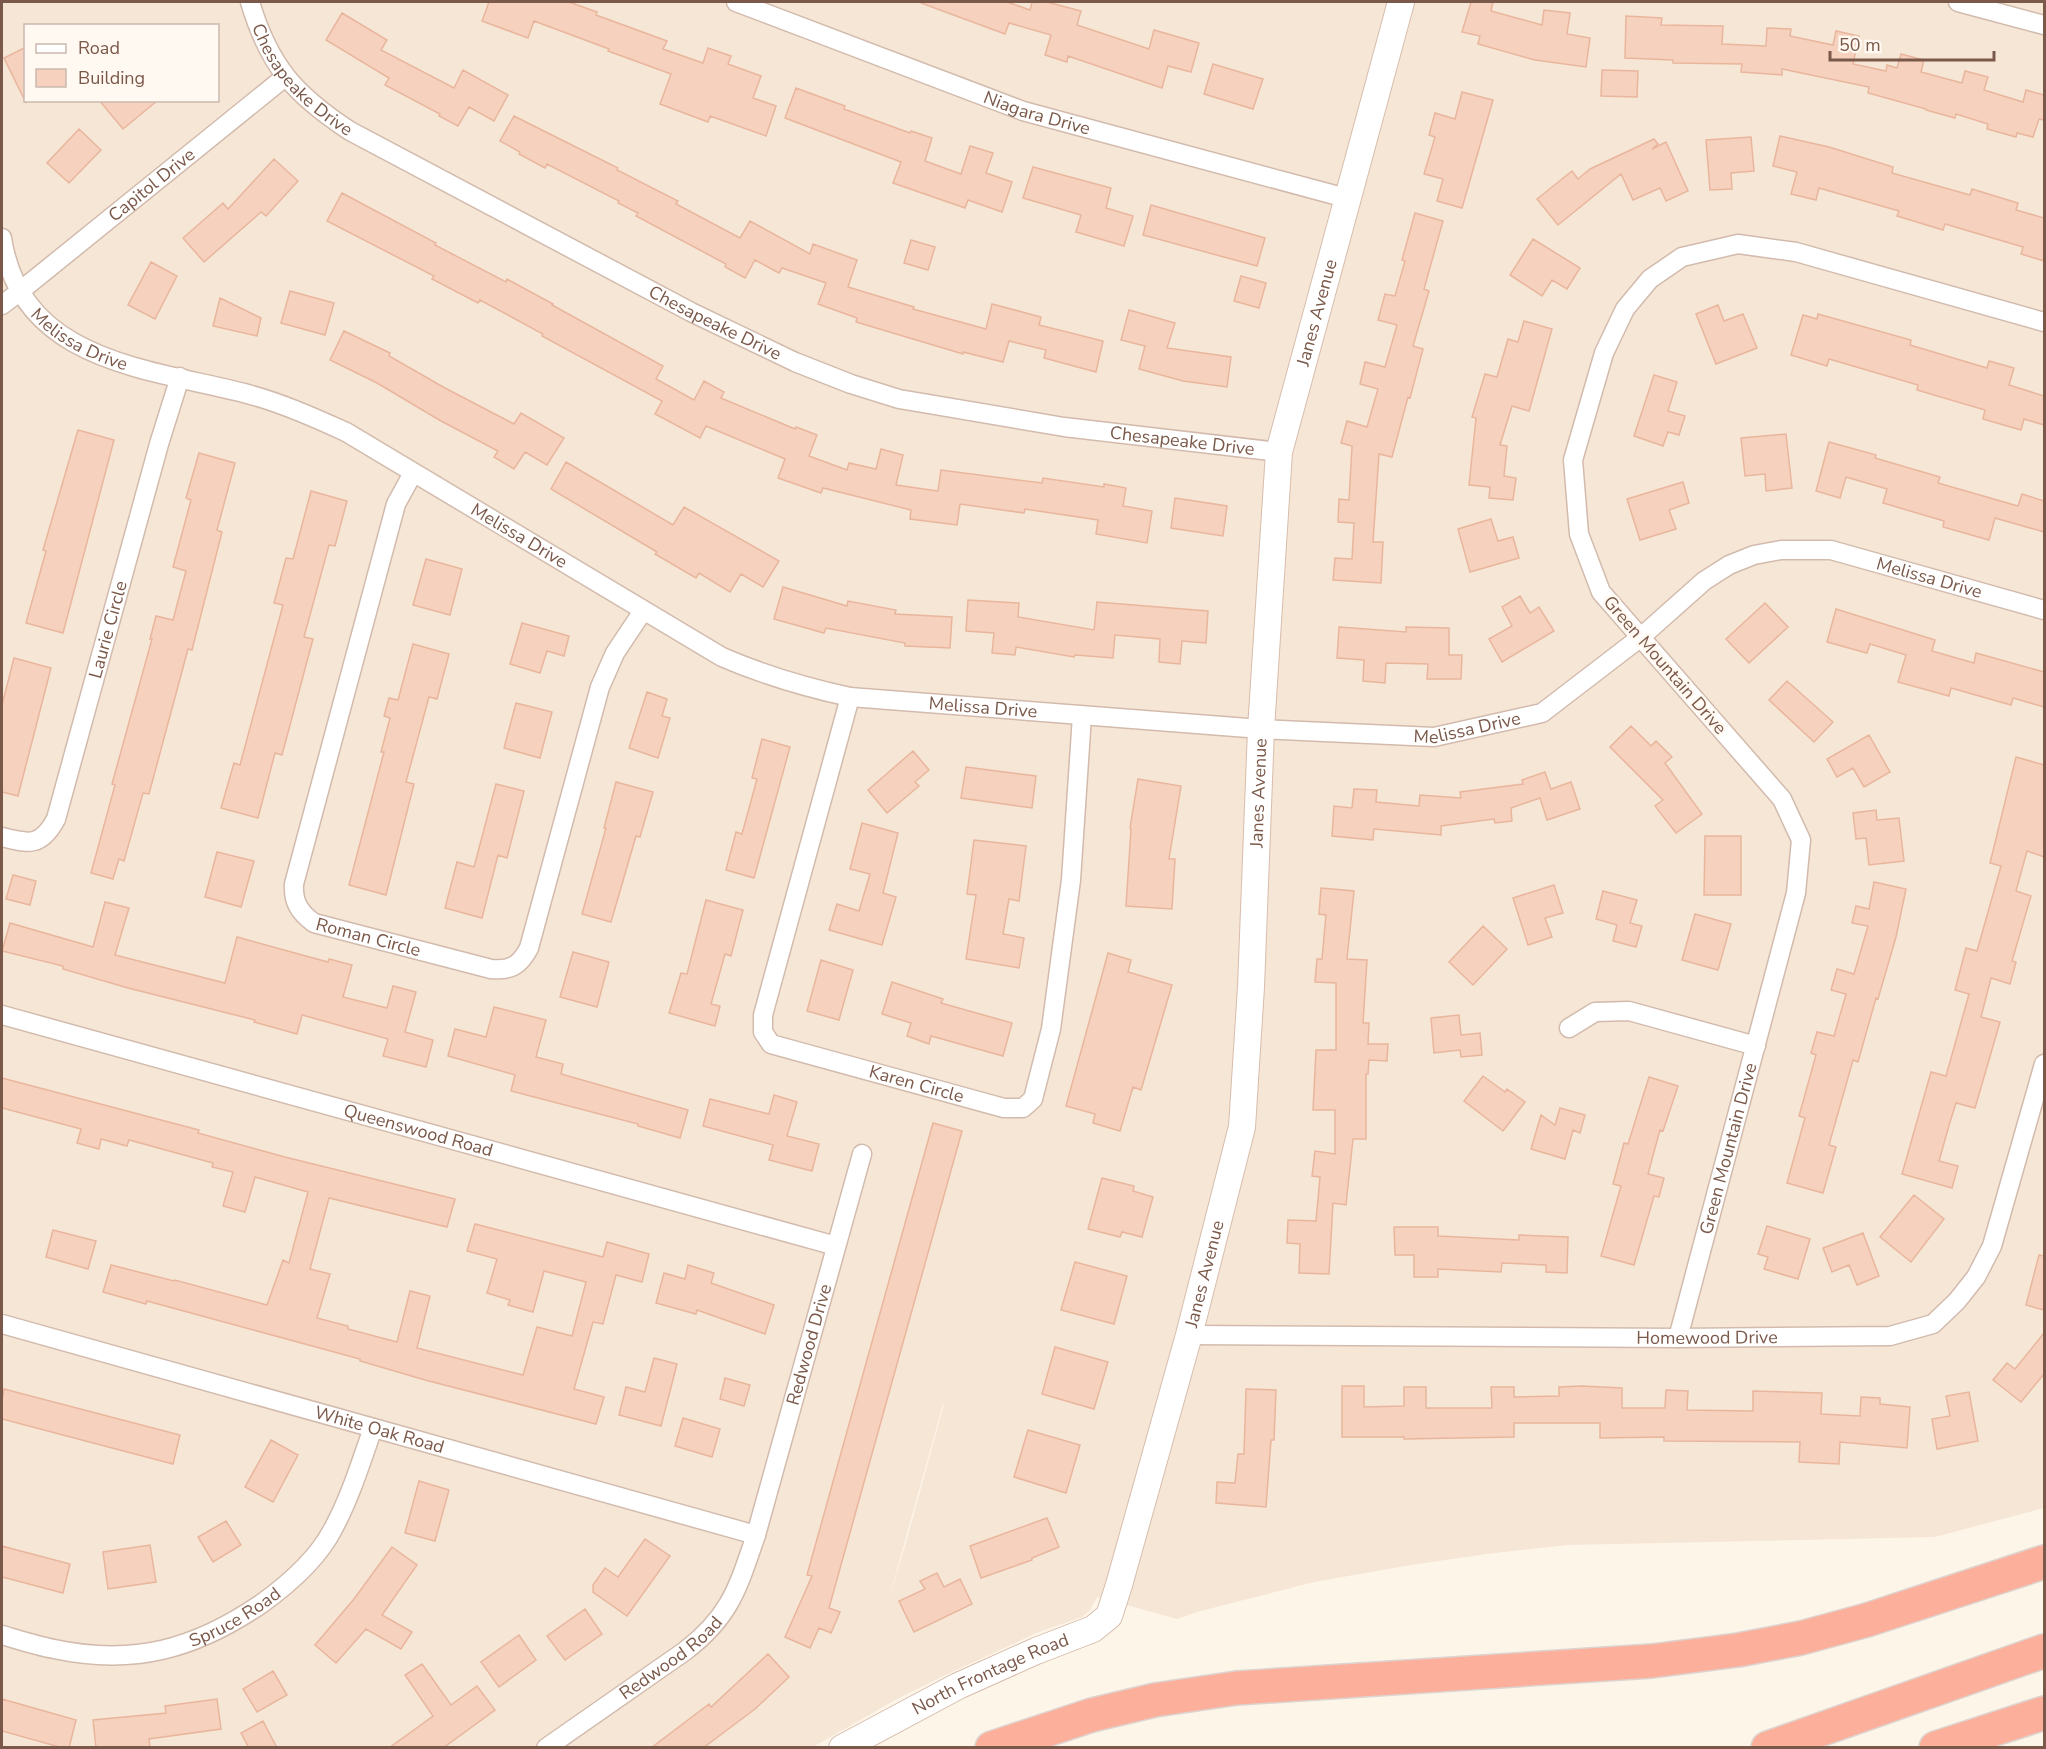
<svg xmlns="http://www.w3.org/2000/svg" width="2046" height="1749" viewBox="0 0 2046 1749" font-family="'Nunito Sans',sans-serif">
<rect width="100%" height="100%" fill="#fef5e9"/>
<path fill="#f6e6d6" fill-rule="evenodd" d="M2 2H2044V1508L1935 1537 1568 1545 1486 1554 1411 1565 1314 1582 1197 1612 1177 1619 1097 1597 1090 1610 1082 1617 1039 1632 954 1671 897 1699 813 1747 2 1748ZM26 26H218V100H26ZM944 1404 907 1539 888 1602 943 1404Z"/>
<path fill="#f5d1be" stroke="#e9b69d" stroke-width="1.5" d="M489 2H569L597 12 596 15 667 41 663 49 703 63 708 48 731 56 728 64 761 76 753 98 776 106 766 136 710 116 708 122 660 104 671 74 608 51 609 49 534 21 528 38 482 21Z
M921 2H1007L1030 10 1032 2H1047L1081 11 1077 25 1149 49 1154 30 1199 43 1191 72 1168 66 1162 88 1068 56 1067 62 1045 55 1051 35 1009 23 1005 34 921 3Z
M1471 2H1493L1491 11 1542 25 1544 10 1570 13 1567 34 1590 38 1586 67 1535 60 1478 44 1480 36 1462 32Z
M342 13 387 40 381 50 454 88 463 70 508 95 494 121 469 107 458 126 439 116 440 114 385 85 389 78 326 40Z
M1626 16 1662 18 1661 25 1723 26 1722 44 1766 46 1767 28 1791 29 1790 36 1833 45 1836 31 1859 36 1853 64 1886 71 1887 65 1897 68 1901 54 1924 60 1921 72 1962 83 1965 71 1988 77 1984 90 2023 102 2026 90 2044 95V120L2039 119 2033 137 2017 133 2016 137 1987 129 1988 124 1956 114 1955 118 1926 110V109L1868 93 1869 87 1782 69V75L1741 72 1742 64 1673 63V60L1625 58Z
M26 47V103L4 58Z
M1213 64 1263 79 1253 109 1204 94Z
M1602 70 1638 71 1637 97 1601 96Z
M796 88 845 106 844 109 910 133 911 131 932 138 925 161 961 174 970 146 993 153 986 173 1012 182 1002 212 968 200 965 208 893 183 901 162 785 118Z
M1462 92 1493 100 1462 208 1437 201 1443 179 1424 174 1435 137 1429 135 1435 113 1455 119Z
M99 100H158L123 129Z
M514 116 618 168 617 170 678 201 676 204 740 238 750 221 810 254 813 244 857 260 848 287 914 307 913 309 986 329 992 304 1041 317 1039 325 1103 341 1096 372 1044 358 1046 350 1009 341 1003 362 963 352V354L856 322 857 318 818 304 826 283 782 268 779 273 755 260 745 278 725 267 726 264 636 216 638 213 618 203 619 201 547 164 545 168 519 154 520 152 500 141Z
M79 129 101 150 69 183 47 163Z
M1780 136 1829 147 1893 167 1892 173 1970 195 1972 189 2018 203 2016 210 2044 218V261L2021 254 2023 247 1945 224 1943 230 1897 216 1899 211 1819 188 1816 200 1791 194 1797 172 1773 166Z
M1751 137 1754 171 1731 173 1732 189 1710 190 1706 140Z
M1654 139 1658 144 1652 149 1666 142 1688 191 1666 201 1660 188 1633 200 1621 174 1558 225 1537 199 1572 171 1578 179 1590 169Z
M274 159 298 181 266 216 261 212 204 262 183 238 223 203 228 209Z
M1033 167 1111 188 1106 208 1133 216 1124 246 1076 232 1081 215 1023 198Z
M342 193 436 243 435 245 506 282 507 279 553 304 552 305 663 366 656 379 694 400 704 381 724 392 721 398 795 429 796 427 817 435 809 456 847 470 849 463 876 469 881 449 903 455 896 485 938 491 941 470 1042 483 1043 478 1104 487V484L1126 488 1123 506 1152 511 1147 543 1096 534 1098 520 1025 509 1024 513 960 504 957 525 910 519 911 510 823 488 821 493 778 478 785 459 706 426 700 438 655 414 662 401 542 336 543 334 480 300 478 303 432 279 434 276 327 221Z
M1151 205 1265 238 1257 266 1143 235Z
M1415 213 1443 221 1424 289 1429 291 1413 346 1423 349 1410 398 1408 397 1392 457 1379 454 1373 542H1383L1381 583 1333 580 1335 558 1352 559 1354 523 1338 522 1339 499 1349 500 1352 446 1341 443 1347 421 1367 427 1378 389 1360 384 1365 362 1385 367 1397 325 1378 320 1385 294 1395 296 1405 261 1402 260Z
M1533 239 1580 268 1567 289 1552 280 1542 296 1510 275Z
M911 240 935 247 928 270 904 263Z
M151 262 177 276 155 319 128 305Z
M1241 276 1266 283 1259 308 1234 301Z
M290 291 334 303 325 335 281 323Z
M220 298 261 318 257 336 213 326Z
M1718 305 1724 321 1743 314 1757 348 1716 364 1696 314Z
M1129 310 1175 323 1167 348 1231 357 1227 387 1183 381 1139 369 1145 346 1121 340Z
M1818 314 1911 340 1910 345 1987 368 1989 361 2014 368 2009 385 2044 396V425L2024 419 2021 430 1983 419 1985 410 1917 390 1918 385 1829 359 1827 366 1791 355 1803 315 1817 319Z
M1524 321 1552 329 1529 411 1512 406 1500 445 1507 446 1504 476 1516 478 1513 500 1489 498 1490 487 1469 485 1476 418 1472 417 1485 374 1497 377 1508 339 1518 342Z
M344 331 390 353 389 356 445 388 514 424 521 413 564 438 547 465 525 452 514 469 494 457 498 451 441 421 377 383 330 360Z
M1654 375 1677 382 1668 411 1685 416 1679 435 1668 432 1663 446 1634 436Z
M78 430 114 440 63 633 26 623 46 551 43 550Z
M1786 434 1792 488 1766 491 1765 474 1745 476 1741 438Z
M1829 442 1876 455 1875 458 1940 477 1938 483 2018 506 2022 494 2044 501V532L1995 518 1989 540 1943 527 1944 521 1883 503 1887 489 1846 477 1840 498 1816 491Z
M199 453 235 463 217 530 222 532 192 650 188 649 149 794 143 793 124 861 119 859 113 879 91 873 115 785 112 784 152 639H150L156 616 173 620 186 571 173 567 191 500 186 498Z
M566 462 673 525 684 507 779 561 763 587 741 574 730 592 699 573 696 578 655 554 657 552 551 489Z
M1683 482 1689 503 1669 510 1676 529 1640 540 1627 499Z
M311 491 347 501 335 546 329 545 304 637 313 639 282 755 275 753 258 818 221 808 234 763 240 765 283 605 274 603 286 558 293 559Z
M1175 498 1227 506 1223 536 1171 528Z
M1491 519 1498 541 1513 537 1519 558 1470 572 1458 529Z
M426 559 462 569 450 615 413 605Z
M783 587 847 606 848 601 896 610 895 614 952 617 950 648 905 646V643L826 628 824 633 774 619Z
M1520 596 1530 613 1539 607 1554 631 1502 662 1489 639 1512 626 1502 607Z
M968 600 1019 603 1018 617 1094 630 1097 602 1208 611 1206 643 1182 641 1180 664 1159 662 1160 639 1115 635 1113 658 1075 655 1074 657 1016 647 1015 655 992 653 994 633 966 631Z
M1765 603 1788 627 1749 663 1726 639Z
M1836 609 1935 640 1932 651 1974 663 1976 653 2044 672V707L2013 698 2011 705 1951 688 1949 696 1898 682 1906 655 1870 644 1867 653 1827 642Z
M522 623 569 636 564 656 547 651 540 673 510 664Z
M1339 627 1406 632V627L1449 628V655H1462L1461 679H1427L1428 664 1386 663 1385 683 1363 681 1364 660 1337 658Z
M413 644 449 654 437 699 429 697 406 782 414 784 386 895 349 885 384 752H381L390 718 384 716 389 698 398 700Z
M14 658 51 668 18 796 2 792V705Z
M1787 681 1833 722 1814 742 1769 700Z
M647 692 667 699 662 716 670 718 658 758 629 748Z
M516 703 552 712 540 758 504 748Z
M1631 726 1651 746 1656 741 1672 757 1665 763 1702 814 1676 833 1655 806 1663 800 1610 747Z
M1869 735 1890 772 1864 787 1853 768 1837 777 1827 759Z
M762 739 790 747 754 878 726 870 736 832 742 834 757 779 752 778Z
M913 751 929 770 915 782 919 786 887 813 868 790Z
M2016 757 2044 765V857L2027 851 2016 891 2031 896 2012 961 2016 962 2010 984 1991 978 1981 1017 2000 1022 1975 1108 1956 1103 1950 1122 1939 1161 1958 1166 1952 1188 1902 1174 1931 1072 1946 1076 1969 994 1955 990 1966 948 1977 951 2001 866 1990 863Z
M966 767 1036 776 1032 808 961 798Z
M1545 772 1551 789 1571 782 1580 809 1547 820 1540 798 1511 808 1512 821 1495 823 1494 819 1441 826V835L1374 829 1373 840 1332 836 1334 806 1352 808 1354 789 1377 790 1376 802 1419 806 1420 795 1461 798 1460 792 1523 784 1522 780Z
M1138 779 1181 786 1169 859H1175L1172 909 1126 906 1131 829 1130 828Z
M616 782 653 792 640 837 636 836 611 922 582 914 606 828H604Z
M496 784 524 791 507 858 498 855 482 918 445 908 457 862 474 867Z
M1876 810 1877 820 1899 818 1904 861 1869 865 1866 838 1856 839 1853 813Z
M862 823 898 833 883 893 896 897 882 945 829 930 837 904 859 911 870 874 850 869Z
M1705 836H1741V895H1704Z
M974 840 1026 846 1019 901 1009 899 1003 934 1024 938 1019 968 966 959 976 895 967 894Z
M217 852 254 861 241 907 205 897Z
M13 875 36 881 30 905 6 899Z
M1874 882 1906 889 1896 937 1878 999 1876 998 1858 1062 1853 1060 1829 1145 1836 1147 1823 1193 1787 1183 1805 1118 1799 1116 1816 1055 1811 1053 1817 1032 1834 1036 1846 994 1831 990 1837 969 1854 974 1868 926 1852 923 1856 906 1869 909Z
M1554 885 1563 913 1545 918 1552 937 1528 945 1513 898Z
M1321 888 1354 891 1347 959 1367 960 1363 1023H1369L1368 1044H1388L1387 1061 1369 1060 1368 1074H1366V1139H1353L1346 1205 1333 1203 1329 1274 1299 1273 1300 1244 1287 1243 1288 1220 1316 1221 1320 1177 1312 1176 1315 1151 1335 1154V1110H1313L1316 1050H1336V983L1315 982 1317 959H1322L1326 915 1319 914Z
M1603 891 1637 900 1630 923 1642 926 1636 947 1613 941 1617 925 1596 919Z
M706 900 743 910 731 956 725 954 711 1004 720 1006 715 1026 669 1013 681 973 687 974Z
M105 902 129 908 115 955 225 983 237 937 328 962 329 959 352 965 343 997 387 1008 393 986 416 992 405 1032 433 1040 426 1067 383 1056 388 1039 302 1015 297 1034 254 1022 255 1020 128 988 63 969V966L2 951 10 923 93 947Z
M1695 914 1731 924 1718 970 1682 960Z
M1483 926 1507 949 1473 985 1449 962Z
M573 952 609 962 597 1007 560 997Z
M1108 953 1131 960 1128 972 1172 985 1141 1090 1133 1087 1120 1131 1093 1123 1095 1114 1066 1106Z
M821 960 853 970 839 1020 807 1011Z
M892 982 943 999 941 1003 1012 1023 1003 1056 931 1036 929 1044 907 1036 911 1023 882 1014Z
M494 1007 546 1020 536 1057 563 1064 561 1074 688 1110 680 1138 638 1126V1124L511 1091 515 1075 448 1056 455 1029 486 1037Z
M1459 1015 1461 1035 1480 1033 1482 1055 1461 1057 1460 1050 1434 1053 1431 1018Z
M1483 1076 1505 1092 1507 1089 1525 1102 1503 1131 1464 1101Z
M1649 1077 1678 1086 1663 1131 1660 1130 1648 1174 1664 1178 1659 1197 1654 1196 1634 1265 1601 1256 1621 1186 1613 1184 1624 1143 1628 1144Z
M2 1078 199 1130 198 1133 285 1157 455 1199 447 1227 329 1198 310 1269 330 1274 317 1318 348 1326V1329L397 1342 410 1291 430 1296 417 1348 523 1375 537 1327 572 1336 586 1282 544 1271 533 1312 508 1305 510 1300 487 1293 497 1259 467 1251 475 1224 603 1257 607 1242 649 1254 642 1282 616 1275 603 1324 593 1322 574 1389 604 1397 596 1424 425 1380 360 1361V1359L147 1301 146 1304 103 1292 111 1265 174 1281 175 1280 267 1305 283 1260 289 1263 308 1192 255 1177 245 1212 223 1206 233 1172 212 1167 213 1163 129 1140 127 1146 101 1139 99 1149 77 1143 81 1129 2 1108Z
M774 1095 797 1102 787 1136 819 1144 812 1171 769 1160 773 1145 703 1126 710 1099 769 1114Z
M1560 1108 1585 1115 1580 1133 1573 1130 1565 1159 1531 1149 1541 1115 1555 1125Z
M933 1123 962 1131 829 1608 840 1612 831 1633 819 1628 810 1648 785 1637 812 1576 807 1575Z
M1102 1178 1134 1186 1133 1191 1153 1197 1142 1237 1122 1232 1120 1237 1088 1229Z
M1914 1195 1944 1219 1911 1262 1880 1237Z
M1767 1226 1810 1239 1798 1279 1764 1269 1768 1257 1758 1254Z
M1394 1227H1438V1236L1519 1240V1235L1568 1237 1567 1273 1546 1272V1265L1502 1263 1501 1272 1438 1269V1277H1414V1255H1395Z
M53 1230 96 1241 88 1269 46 1257Z
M1863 1233 1879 1276 1857 1285 1849 1265 1832 1272 1823 1248Z
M2039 1255 2044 1256V1310L2026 1305Z
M1075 1262 1127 1276 1114 1324 1061 1310Z
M688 1265 714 1273 711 1283 774 1305 765 1334 697 1310 696 1314 656 1303 664 1273 685 1279Z
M2044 1333V1374L2021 1402 1993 1380 2007 1363 2015 1369Z
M1055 1347 1108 1362 1094 1409 1042 1394Z
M654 1358 677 1364 661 1426 619 1415 626 1387 645 1392Z
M725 1378 750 1385 744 1406 720 1399Z
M1342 1386H1364V1407L1404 1406V1387H1426V1408H1492L1491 1387H1514V1397L1559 1396V1387L1582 1386 1622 1388V1408H1665L1666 1390 1688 1391 1687 1410 1753 1411V1391L1822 1393 1821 1414 1860 1416 1861 1397 1880 1398V1404L1910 1407 1907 1448 1840 1442 1839 1464 1799 1462 1800 1442 1664 1441V1437L1600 1438V1423H1514V1437L1404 1439V1437H1342Z
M4 1389 180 1435 173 1464 2 1419V1400Z
M1246 1389 1276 1390 1274 1440H1271L1266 1507 1216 1503 1217 1482 1235 1483 1238 1454H1244Z
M1969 1392 1978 1441 1937 1449 1932 1419 1950 1416 1946 1396Z
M683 1418 720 1429 712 1457 675 1446Z
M1028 1430 1080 1445 1066 1493 1014 1477Z
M271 1440 298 1455 273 1502 245 1487Z
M419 1481 449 1490 435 1541 405 1533Z
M1047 1518 1059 1547 1032 1558V1560L981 1578 970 1546Z
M226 1521 241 1545 213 1562 198 1537Z
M645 1539 670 1556 627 1616 593 1592V1585L605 1568 618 1577Z
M150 1545 156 1582 108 1589 103 1552Z
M2 1546 70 1564 63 1593 2 1577Z
M392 1547 417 1565 382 1615 412 1632 401 1649 366 1629 336 1663 315 1645 354 1599Z
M937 1573 944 1587 960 1579 972 1604 914 1632 899 1601 925 1589 920 1581Z
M585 1609 602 1634 565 1660 547 1636Z
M519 1635 536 1660 499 1687 481 1662Z
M768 1654 789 1677 755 1709 703 1748H651L709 1704 711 1707Z
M422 1664 451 1705 477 1686 495 1710 443 1748H389L433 1716 405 1675Z
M273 1671 287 1695 257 1712 243 1689Z
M2 1699 76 1720 69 1748H63L2 1731Z
M217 1699 221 1729 149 1739 150 1748H96L93 1720 166 1713 165 1706Z
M263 1721 277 1748H249L241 1733Z"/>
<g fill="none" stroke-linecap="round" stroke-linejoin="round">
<defs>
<g id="street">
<path id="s1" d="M250 2C269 66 295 95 350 131L691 312 795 362 851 384 899 399 1064 427 1279 452"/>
<path id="s2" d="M736 2 1023 111 1346 198"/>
<path d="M1958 2 2044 25"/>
<path id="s3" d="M2 238C21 361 145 368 244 393 279 402 313 417 346 432L722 657C766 676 804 687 850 697L1261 729 1434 737 1542 713 1641 637 1704 581 1729 565 1754 555 1781 550H1831L2044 610"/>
<path id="s4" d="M2 305 19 292 285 77"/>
<path id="s5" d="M413 473 396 504 294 884C293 902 299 912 314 923L491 969C511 971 520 965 529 948L600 687 615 653 643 611"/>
<path id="s6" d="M850 697 763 1015V1032L771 1044 1004 1108H1023L1033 1099 1051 1029 1071 880 1082 716"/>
<path id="s7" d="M2 837C29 844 41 847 56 819L159 444 180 377"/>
<path id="s8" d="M2 1015 836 1246"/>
<path d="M1569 1028 1595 1012 1629 1011 1756 1046"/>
<path id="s9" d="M2 1324 756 1535"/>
<path id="s10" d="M1189 1335 1678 1338 1890 1336 1933 1324 1957 1301 1976 1277 1992 1246 2044 1064"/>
<path id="s11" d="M1678 1338 1796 893 1801 840 1782 799 1601 592 1579 534 1573 460 1604 353 1625 309 1650 279 1682 257 1738 244 1796 252 2044 322"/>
<path id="s12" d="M2 1635C19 1640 37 1646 54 1649 134 1666 195 1649 261 1604 289 1584 317 1560 333 1529 350 1498 361 1462 373 1428"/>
<path id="s13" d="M546 1748 685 1651C731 1616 738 1587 756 1535L862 1154"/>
</g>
<g id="secondary">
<path id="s14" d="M842 1748 958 1686 1036 1651 1093 1629 1109 1616 1119 1585 1189 1335 1242 1127 1251 987 1261 729 1279 452 1401 2"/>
</g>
<path id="highway" d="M992 1748 1092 1715 1155 1700 1237 1688 1652 1661 1738 1650 1801 1638 1867 1620 2044 1562
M1768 1748 2044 1651
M1936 1748 2044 1713"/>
</defs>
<use href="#street" stroke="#d2bbad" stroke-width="21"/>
<use href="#secondary" stroke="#d7bdac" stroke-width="28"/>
<use href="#highway" stroke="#ddd4d0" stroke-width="36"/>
<use href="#street" stroke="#fff" stroke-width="18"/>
<use href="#secondary" stroke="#fff" stroke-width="26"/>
<use href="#highway" stroke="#fcb09c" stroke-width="33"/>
</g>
<g text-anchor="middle" stroke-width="5" stroke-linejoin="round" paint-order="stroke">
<g font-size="18" fill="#7b594a" stroke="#fff9f1">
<text dy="6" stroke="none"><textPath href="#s1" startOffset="96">Chesapeake Drive</textPath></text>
<text dy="6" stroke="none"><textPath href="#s2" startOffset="321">Niagara Drive</textPath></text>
<text dy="6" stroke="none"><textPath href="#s4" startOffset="192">Capitol Drive</textPath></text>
<text dy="6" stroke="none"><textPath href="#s14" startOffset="1626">Janes Avenue</textPath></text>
<text dy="6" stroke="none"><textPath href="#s1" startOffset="580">Chesapeake Drive</textPath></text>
<text dy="6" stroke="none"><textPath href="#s3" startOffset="135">Melissa Drive</textPath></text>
<text dy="6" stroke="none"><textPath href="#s1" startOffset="1066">Chesapeake Drive</textPath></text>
<text dy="6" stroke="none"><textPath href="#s3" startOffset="621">Melissa Drive</textPath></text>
<text dy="6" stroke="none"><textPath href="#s3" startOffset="2133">Melissa Drive</textPath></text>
<text dy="6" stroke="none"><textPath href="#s7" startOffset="261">Laurie Circle</textPath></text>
<text transform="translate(1665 665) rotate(49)" y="6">Green Mountain Drive</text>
<text dy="6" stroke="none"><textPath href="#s3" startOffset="1125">Melissa Drive</textPath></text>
<text dy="6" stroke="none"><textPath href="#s3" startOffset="1611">Melissa Drive</textPath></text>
<text dy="6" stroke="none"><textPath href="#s14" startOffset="1140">Janes Avenue</textPath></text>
<text dy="6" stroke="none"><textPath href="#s5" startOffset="531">Roman Circle</textPath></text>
<text dy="6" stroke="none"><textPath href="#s6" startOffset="512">Karen Circle</textPath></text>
<text dy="6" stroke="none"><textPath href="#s8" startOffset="432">Queenswood Road</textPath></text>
<text dy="6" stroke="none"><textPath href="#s11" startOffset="196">Green Mountain Drive</textPath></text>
<text dy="6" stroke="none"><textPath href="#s14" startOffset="654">Janes Avenue</textPath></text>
<text dy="6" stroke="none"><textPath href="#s10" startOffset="518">Homewood Drive</textPath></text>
<text dy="6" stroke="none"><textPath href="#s13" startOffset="506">Redwood Drive</textPath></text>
<text dy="6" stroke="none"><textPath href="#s9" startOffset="392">White Oak Road</textPath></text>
<text dy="6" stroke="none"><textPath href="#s12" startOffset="243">Spruce Road</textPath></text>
<text dy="6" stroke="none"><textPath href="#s13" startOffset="154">Redwood Road</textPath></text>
<text dy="6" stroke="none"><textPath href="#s14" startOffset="166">North Frontage Road</textPath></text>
</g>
</g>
<rect width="2046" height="1749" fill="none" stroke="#7b594a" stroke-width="6"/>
<rect x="24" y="24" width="195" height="78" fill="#fff9f1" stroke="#cab9ae" stroke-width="1.5"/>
<rect x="36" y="44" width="30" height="9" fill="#ffffff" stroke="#cab9ae" stroke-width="1.5"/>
<text x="78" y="54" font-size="18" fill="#7b594a">Road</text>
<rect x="36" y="69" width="30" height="18" fill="#f5d1be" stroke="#cab9ae" stroke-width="1.5"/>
<text x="78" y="84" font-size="18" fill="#7b594a">Building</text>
<path d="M1830 51v9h164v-9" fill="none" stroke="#7b594a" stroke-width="3"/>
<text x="1839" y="51" font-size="18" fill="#7b594a" stroke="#fff9f1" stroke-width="4.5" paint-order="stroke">50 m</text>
</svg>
